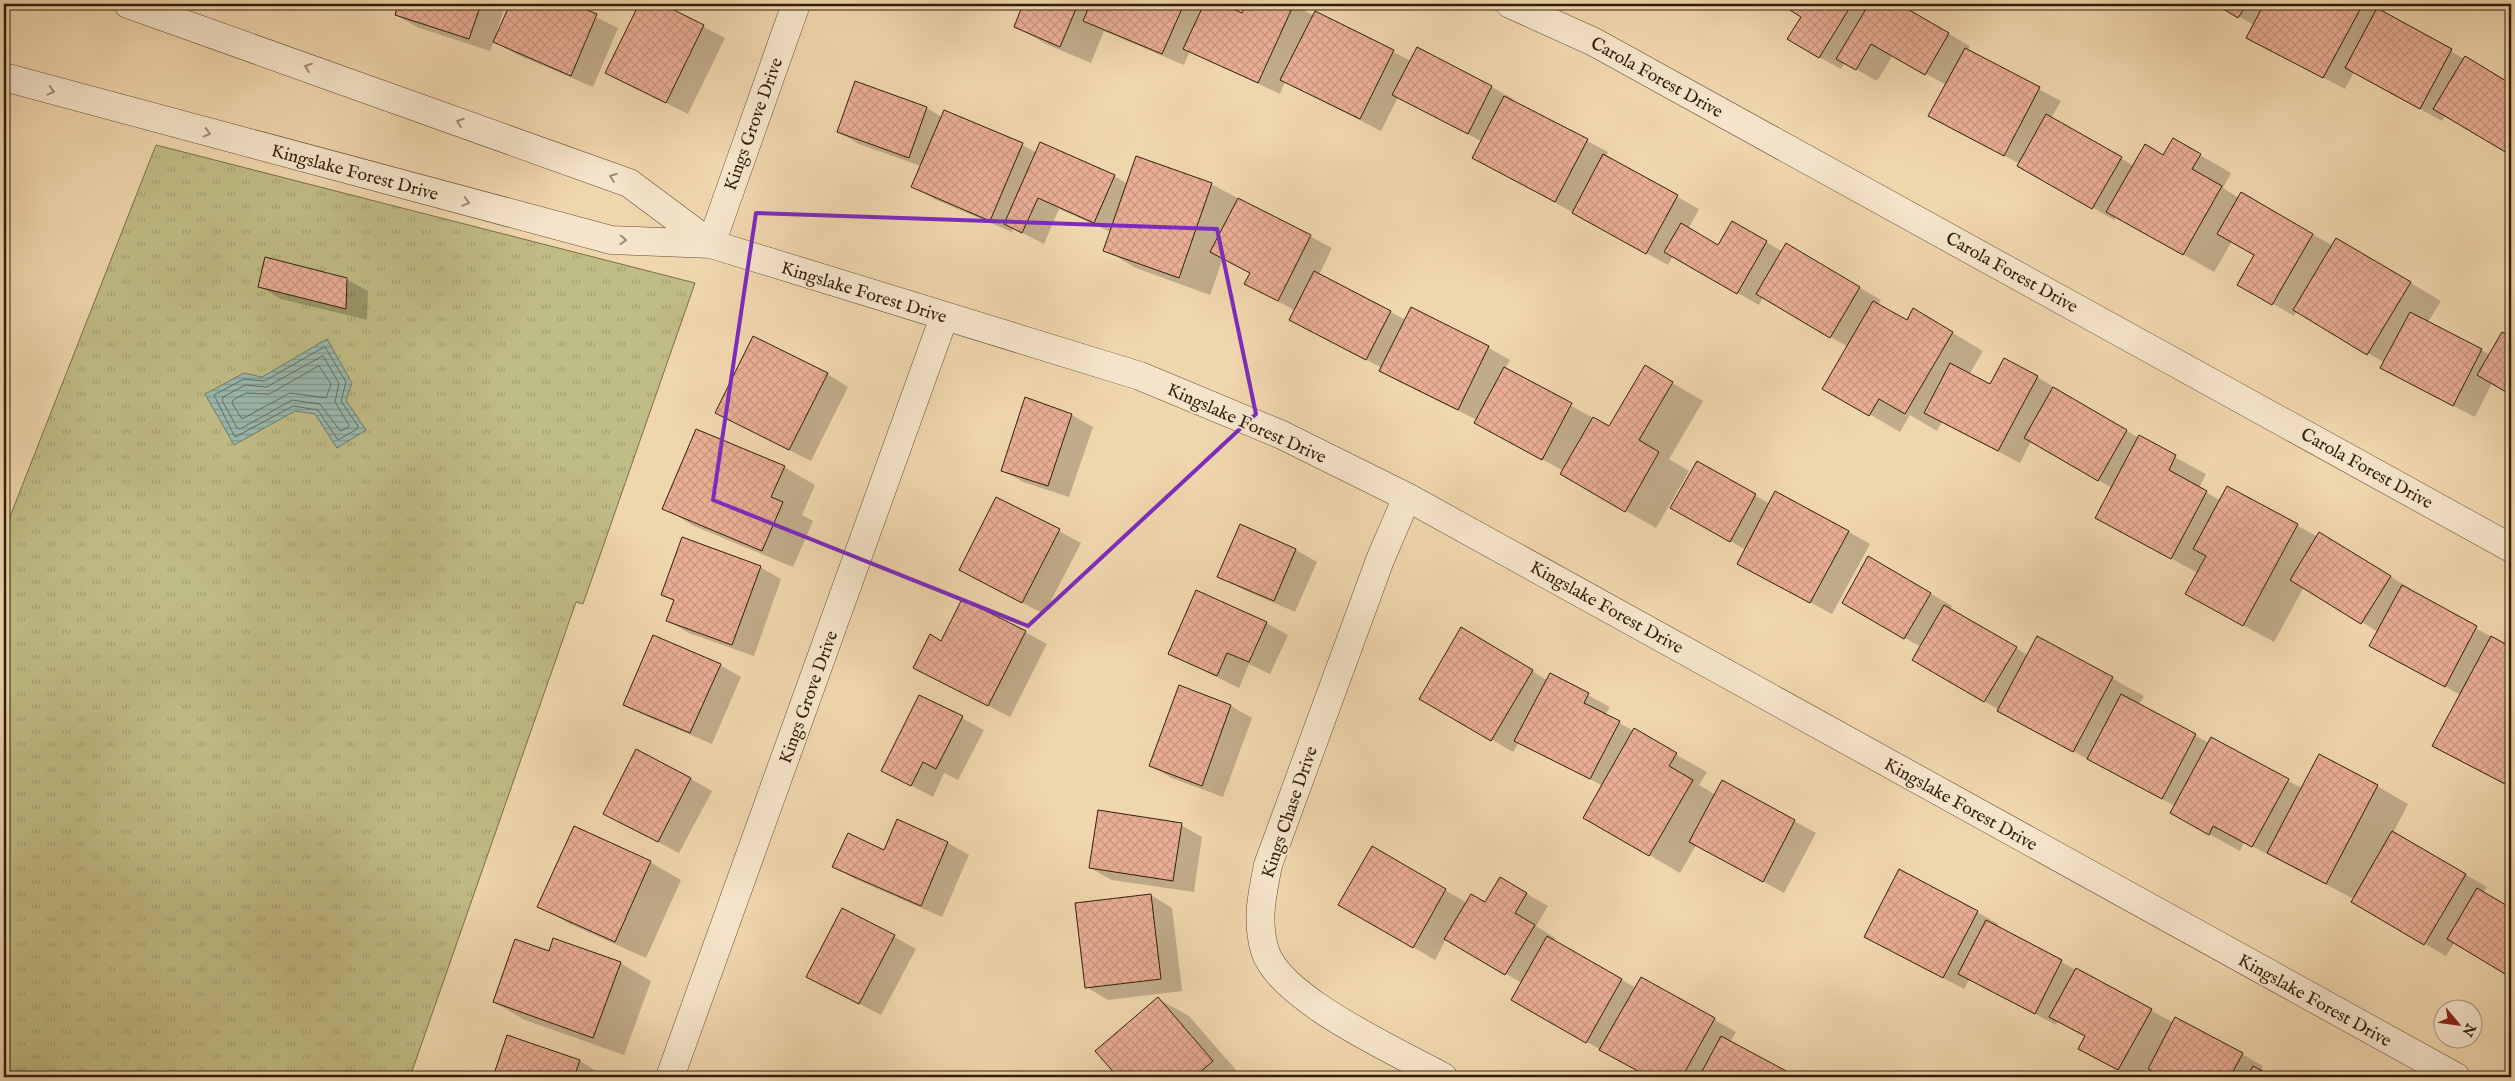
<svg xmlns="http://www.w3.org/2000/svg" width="2515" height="1081" viewBox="0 0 2515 1081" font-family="'IM FELL English',serif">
<defs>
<pattern id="grass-tufts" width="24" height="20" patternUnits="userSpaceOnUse" patternTransform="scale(1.25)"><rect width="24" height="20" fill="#c0bc85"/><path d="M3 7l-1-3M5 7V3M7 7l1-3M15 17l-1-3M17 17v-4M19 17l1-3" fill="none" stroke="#a5a172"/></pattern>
<pattern id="water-rules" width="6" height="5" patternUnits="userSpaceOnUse" patternTransform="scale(1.25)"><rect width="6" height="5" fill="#9ab9ae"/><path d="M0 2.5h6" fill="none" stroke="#7e968c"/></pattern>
<pattern id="building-cross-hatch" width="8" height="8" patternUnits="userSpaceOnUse" patternTransform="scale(1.25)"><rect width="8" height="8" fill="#eaae95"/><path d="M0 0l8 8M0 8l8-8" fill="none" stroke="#c9957f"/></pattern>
</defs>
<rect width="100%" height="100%" fill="#f0d6ad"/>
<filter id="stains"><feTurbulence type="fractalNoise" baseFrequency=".004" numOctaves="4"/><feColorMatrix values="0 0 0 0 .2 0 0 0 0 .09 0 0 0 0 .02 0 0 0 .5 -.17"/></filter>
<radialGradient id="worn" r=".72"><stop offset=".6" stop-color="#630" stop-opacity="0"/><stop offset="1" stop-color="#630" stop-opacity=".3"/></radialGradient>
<path fill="url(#grass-tufts)" stroke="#786e47" d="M156 145 695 283 583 604 576 602 410 1077H4V532Z"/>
<path fill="url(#water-rules)" stroke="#707b6c" d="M327 339 352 383 346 400 366 430 337 448 315 414 295 411 234 445 205 394 244 373 262 377Z"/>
<path fill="#0003" d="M400 4H506L496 33H498L511 4H569L618 28 593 87 516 54 494 41 490 51 417 27 396 15Z
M640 4H659L725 38 688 114 607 73Z
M1025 4H1219L1243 14 1248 4H1293L1314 16 1315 13 1411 61 1417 49 1492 87 1513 99 1512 101 1608 152 1606 157 1699 209 1688 229 1718 246 1732 223 1782 251 1786 245 1881 300 1878 305 1907 322 1914 310 1983 351 1969 375 1990 386 2037 377 2139 438 2206 474 2199 488 2221 501 2228 488 2318 537 2341 546 2411 589 2410 591 2511 648V788L2434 745 2461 695 2391 658 2378 632 2304 587 2274 642 2217 611 2198 573 2128 535 2112 488 2031 441 2020 463 1942 422 1937 431 1910 415 1900 432 1824 388 1848 347 1763 297 1759 305 1673 256 1668 265 1494 169 1481 141 1398 97 1381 131 1285 82 1280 94 1190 51 1184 65 1104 31 1091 63 1046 44 1015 26Z
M1782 4H1896L1970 46 1967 51 2061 101 2051 118 2134 166 2164 156 2174 140 2231 173 2223 188 2239 198 2241 193 2333 246 2367 257 2441 301 2428 322 2490 355 2502 333 2511 338V394L2492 383 2475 417 2403 380 2385 363 2297 311 2294 316 2239 284 2256 255 2232 241 2214 272 2116 216 2114 220 2020 164 1951 128 1946 85 1893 55 1877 81 1845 63 1841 69 1819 57 1803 16Z
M2217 4H2366L2511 85V154L2445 115 2442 121 2354 72 2345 89 2269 49 2254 25Z
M856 83 927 108 942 117 1022 145 1037 153 1114 176 1128 184H1211L1332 248 1319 275 1406 320 1411 309 1489 348 1510 360 1505 369 1609 427 1645 367 1703 401 1669 459 1689 471 1656 528 1562 474 1564 471 1497 435 1477 420 1402 383 1381 371 1382 368 1291 320 1296 311 1246 284 1251 274 1223 258 1210 295 1136 268 1105 250 1111 232 1059 209 1044 244 1013 228 1012 232 934 199 913 186 921 166 859 144 838 132Z
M346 279 368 291 367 320 281 299 259 286Z
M827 374 848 387 811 461 738 424Z
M1026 399 1072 415 1093 427 1069 497 1023 482 1002 470Z
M1697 462 1770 504 1849 532 1870 544 1832 614 1738 564 1746 550 1672 508Z
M784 467 815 485 802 515 813 521 793 567 694 526 664 508Z
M997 498 1081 543 1044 614 982 582Z
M1241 526 1296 550 1317 562 1295 612 1240 588 1219 576Z
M1869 558 1952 606 1950 610 2028 655 2037 637 2144 696 2139 705 2209 743 2302 788 2377 786 2408 804 2393 833 2487 887 2483 893 2511 909V976L2455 942 2446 956 2352 902 2354 899 2244 842 2240 851 2202 830 2175 806 2030 728 1914 660 1921 647 1843 603Z
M760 567 781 579 754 656 689 633 668 621 675 602 662 594Z
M1266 623 1288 635 1270 674 1249 664 1239 688 1170 654Z
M1461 629 1547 680 1550 675 1610 707 1605 715 1707 772 1699 785 1716 795 1723 782 1816 833 1784 893 1696 845 1680 873 1584 817 1603 786 1519 742 1513 752 1421 698Z
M1025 632 1047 644 1010 717 915 668 942 642Z
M720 665 741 677 712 744 646 716 624 704Z
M1180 687 1231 706 1252 718 1223 797 1172 778 1151 766Z
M920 696 984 730 958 780 944 773 933 797 882 770Z
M691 779 712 791 679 853 626 825Z
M898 821 948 843 969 855 942 917 855 879 834 867 885 851Z
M1181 825 1202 837 1194 892 1112 880 1090 868Z
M1373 848 1467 903 1485 904 1501 879 1548 906 1536 926 1555 938 1554 941 1636 988 1641 978 1736 1032 1730 1042 1796 1077H1651L1608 1054 1512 999 1522 983 1446 939 1435 960 1340 904Z
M650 862 681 880 646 958 570 924 539 906Z
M1151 895 1172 908 1182 991 1108 1000 1086 987Z
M843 909 916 949 881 1015 829 988Z
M1977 912 1998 924 1997 927 2174 1023 2242 1054 2263 1066 2261 1071 2271 1077H2165L2148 1067 2142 1077H2132L2101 1061 2086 1037 2058 1021 2056 1025 1970 979 1964 989 1866 937Z
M549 953 620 963 651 981 624 1055 525 1020 494 1002Z
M1158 999 1189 1016 1242 1077H1115Z
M508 1037 580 1061 601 1074 600 1077H494Z"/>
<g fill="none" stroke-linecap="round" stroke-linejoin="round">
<path stroke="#656c5c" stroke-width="1" d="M325 347 346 382 341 401 358 426 357 429 338 440 318 410 293 406 235 437 214 395 244 379 264 381Z
M323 356 339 383 335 402 349 425 348 428 340 431 320 404 292 400 240 429 237 428 222 400 223 397 245 385 266 387Z
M319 366 331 384 326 398 290 393 242 419 232 403 233 400 246 393 269 394Z"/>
</g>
<path fill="url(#building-cross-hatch)" stroke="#301f09" d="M398 4H481L469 39 395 15Z
M510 4H573L597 14 571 76 493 42Z
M639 4H662L704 25 666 103 605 73Z
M1023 4H1078L1060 47 1014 27Z
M1090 4H1184L1162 54 1083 21Z
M1204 4H1222L1242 13 1246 4H1294L1258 83 1183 49Z
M1780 4H1852L1819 58 1787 39 1801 17Z
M1869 4H1899L1949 33 1925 75 1871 44 1856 70 1836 59Z
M2215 4H2247L2238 18Z
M2264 4H2363L2323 78 2246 38Z
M2377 8 2452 49 2420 109 2345 68Z
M1315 11 1394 50 1360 119 1280 80Z
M1417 47 1492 86 1468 134 1392 95Z
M1965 48 2040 87 2004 156 1928 116Z
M2465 56 2511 84V146L2507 153 2433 109Z
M855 81 927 107 909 158 837 132Z
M1504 96 1588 139 1555 202 1472 158Z
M944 110 1023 143 990 221 911 187Z
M2046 114 2122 157 2092 209 2017 166Z
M2173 138 2201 154 2192 169 2222 186 2183 255 2106 212 2145 144 2163 155Z
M1040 142 1115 175 1094 223 1038 198 1022 233 1004 224Z
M1603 154 1678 195 1646 254 1572 213Z
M1136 156 1212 183 1179 278 1103 251Z
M2241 192 2313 234 2272 305 2237 285 2254 255 2217 234Z
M1238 198 1311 235 1278 301 1244 284 1250 273 1210 252Z
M1732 221 1767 241 1737 294 1664 252 1681 223 1718 245Z
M2336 238 2411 282 2367 355 2293 310Z
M1786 243 1860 287 1830 338 1756 294Z
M265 257 347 278 346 309 258 287Z
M1314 271 1391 311 1366 360 1289 320Z
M1873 301 1907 320 1913 308 1953 332 1905 414 1879 399 1869 416 1822 389Z
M1411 307 1489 346 1458 410 1379 371Z
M2410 312 2482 349 2453 406 2380 368Z
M2502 332 2511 337V395L2477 375Z
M753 336 828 373 789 450 715 413Z
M2004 358 2038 376 1998 451 1924 413 1950 363 1990 384Z
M1645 365 1673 382 1639 440 1659 452 1625 512 1560 474 1593 417 1609 426Z
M1504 367 1572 403 1542 460 1474 423Z
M2053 387 2127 430 2098 481 2024 438Z
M1025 397 1072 414 1048 486 1001 471Z
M696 429 785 466 771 497 783 502 762 551 662 509Z
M2139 435 2176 455 2169 470 2207 491 2171 559 2095 518Z
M1697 461 1756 494 1730 542 1670 508Z
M2227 486 2298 524 2243 626 2185 594 2206 556 2193 549Z
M1775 491 1849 531 1810 603 1737 564Z
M996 497 1060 529 1022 603 959 570Z
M1240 524 1296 549 1274 601 1217 577Z
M2319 532 2391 576 2361 624 2290 580Z
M682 537 761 566 732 645 666 621 674 600 661 595Z
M1868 556 1931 593 1904 639 1842 603Z
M2402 585 2477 626 2445 687 2369 646Z
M1196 590 1267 622 1249 662 1227 653 1217 676 1168 654Z
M962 599 1026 631 988 706 913 668 930 634 941 641Z
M1944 605 2017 647 1984 702 1912 660Z
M1461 627 1533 670 1491 741 1419 699Z
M653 635 721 664 690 733 623 705Z
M2037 636 2113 677 2073 752 1997 711Z
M2491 636 2511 647V773L2505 784 2432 746Z
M1550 673 1589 693 1584 703 1620 721 1590 779 1514 741Z
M1179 685 1231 705 1202 786 1149 766Z
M2121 694 2196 734 2162 799 2087 759Z
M919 695 963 716 936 769 923 762 911 786 881 771Z
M1634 728 1677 753 1669 766 1693 780 1649 856 1583 818Z
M2211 737 2289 779 2252 847 2213 826 2209 835 2170 813Z
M636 749 691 778 658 842 603 814Z
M2319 754 2378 785 2326 884 2267 853Z
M1722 780 1795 820 1763 882 1689 842Z
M1098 810 1182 823 1173 881 1089 868Z
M897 819 948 842 921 906 832 867 848 833 884 850Z
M574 826 651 861 615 942 537 907Z
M2392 831 2466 874 2424 945 2351 902Z
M1372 846 1446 889 1413 948 1338 905Z
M1899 869 1978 911 1943 978 1864 937Z
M1500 877 1527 893 1515 913 1535 925 1505 975 1444 939 1471 894 1485 902Z
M2477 888 2511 908 2510 977 2447 939Z
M1151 894 1161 979 1085 988 1075 903Z
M842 908 895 935 859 1004 806 977Z
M1986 920 2062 960 2035 1014 1958 974Z
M1547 936 1622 979 1586 1043 1511 1000Z
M553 938 621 962 593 1038 493 1002 515 939 549 951Z
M2076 968 2152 1009 2118 1070 2078 1049 2085 1036 2049 1017Z
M1641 977 1715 1018 1682 1077H1649L1599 1050Z
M1158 997 1213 1061 1194 1077H1113L1116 1075 1095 1051Z
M2175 1017 2243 1053 2230 1077H2164L2148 1069Z
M507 1035 580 1060 574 1077H493Z
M1721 1036 1788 1072 1785 1077H1699Z
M2253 1066 2274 1077H2247Z
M1233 1071 1244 1077H1229Z"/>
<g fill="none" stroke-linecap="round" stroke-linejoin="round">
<defs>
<path id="minor" d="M128 4 629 183 711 244
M1510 4 1594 42 2511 548
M4 77 611 240 711 244 1140 376 1282 435 1407 497 2456 1077
M711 244 796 4
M1407 497 1380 560 1268 865C1262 895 1256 921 1265 951 1281 1000 1398 1052 1443 1077
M670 1077 944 317"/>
</defs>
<use href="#minor" stroke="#604d32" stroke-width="29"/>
<use href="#minor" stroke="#f5e4ca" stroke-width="28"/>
</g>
<defs><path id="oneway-chevron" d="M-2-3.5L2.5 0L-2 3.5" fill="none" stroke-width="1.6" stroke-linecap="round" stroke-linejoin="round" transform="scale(1.25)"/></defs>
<g stroke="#9c8b73">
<use href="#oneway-chevron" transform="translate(308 67) rotate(-160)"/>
<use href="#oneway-chevron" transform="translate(51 91) rotate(15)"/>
<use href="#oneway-chevron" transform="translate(460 122) rotate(-160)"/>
<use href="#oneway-chevron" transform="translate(207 133) rotate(15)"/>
<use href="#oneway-chevron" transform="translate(613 177) rotate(-160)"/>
<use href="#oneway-chevron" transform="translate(466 202) rotate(15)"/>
<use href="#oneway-chevron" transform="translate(623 240) rotate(2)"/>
</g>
<path fill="none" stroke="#7b2cbf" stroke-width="4" stroke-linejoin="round" d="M756 213 1217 229 1256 414 1028 626 713 500Z"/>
<g text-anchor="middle" stroke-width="4" stroke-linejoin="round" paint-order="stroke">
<g font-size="18" fill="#301f09" stroke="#f5e4ca">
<text transform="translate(1657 77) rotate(29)" y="6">Carola Forest Drive</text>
<text transform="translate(753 124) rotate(-70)" y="6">Kings Grove Drive</text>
<text transform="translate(355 172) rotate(15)" y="6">Kingslake Forest Drive</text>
<text transform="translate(2012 272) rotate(29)" y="6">Carola Forest Drive</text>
<text transform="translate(864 292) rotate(17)" y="6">Kingslake Forest Drive</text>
<text transform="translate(1247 423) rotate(24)" y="6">Kingslake Forest Drive</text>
<text transform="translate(2367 468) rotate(29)" y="6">Carola Forest Drive</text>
<text transform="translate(1607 607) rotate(29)" y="6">Kingslake Forest Drive</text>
<text transform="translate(808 697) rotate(-70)" y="6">Kings Grove Drive</text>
<text transform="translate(1961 804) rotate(29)" y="6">Kingslake Forest Drive</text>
<text transform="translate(1289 812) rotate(-71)" y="6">Kings Chase Drive</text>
<text transform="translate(2315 1000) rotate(29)" y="6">Kingslake Forest Drive</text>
</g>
</g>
<rect width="2515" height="1081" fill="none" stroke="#f0d6ad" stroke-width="20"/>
<rect x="5" y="5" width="2505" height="1071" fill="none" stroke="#301f09" stroke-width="2.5"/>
<rect x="10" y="10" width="2495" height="1061" fill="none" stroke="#301f09"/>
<g transform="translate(2458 1024) rotate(119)"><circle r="24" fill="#f5e4ca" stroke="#a6957d"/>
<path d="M0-4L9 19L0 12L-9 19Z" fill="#8f2418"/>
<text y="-8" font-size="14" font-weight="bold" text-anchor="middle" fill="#301f09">N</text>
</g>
<rect width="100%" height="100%" filter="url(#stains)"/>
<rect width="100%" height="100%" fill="url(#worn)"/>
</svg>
